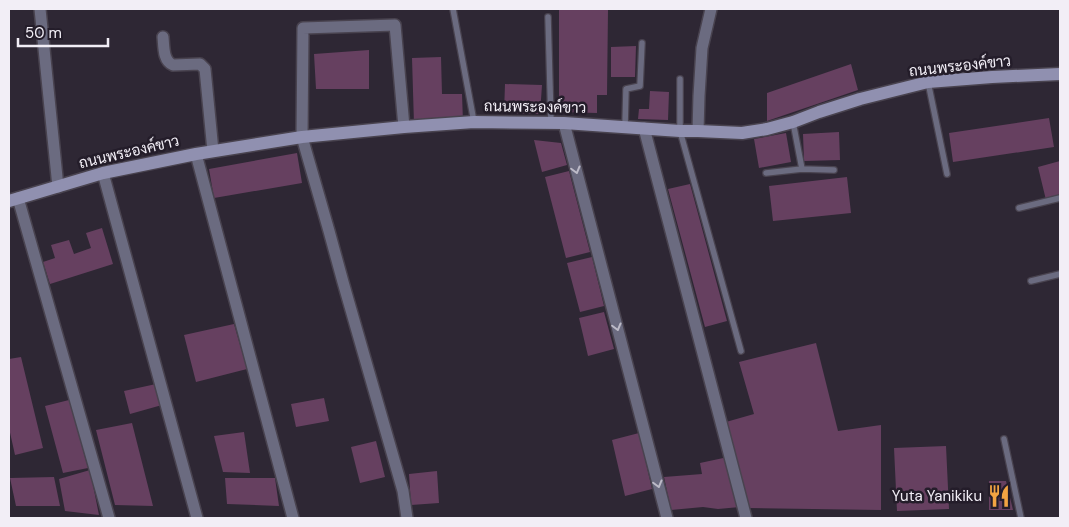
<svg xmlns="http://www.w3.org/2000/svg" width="1069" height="527" viewBox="0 0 1069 527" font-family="'DM Sans',Sarabun,sans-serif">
<rect width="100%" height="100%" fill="#2e2734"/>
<path fill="#664060" d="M559 9 608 10 607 95H597V113L559 112Z
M636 46 635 77H611V47Z
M369 50V89H316L314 54Z
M441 57 442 94H462L463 122 414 124 412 58Z
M851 64 858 90 767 121V93Z
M505 84 542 85 540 114 504 113Z
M650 91 669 92 668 120 638 119 639 109H649Z
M1049 118 1054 147 953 162 949 133Z
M839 132 840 160 804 161 803 134Z
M786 133 791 162 759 168 754 139Z
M534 140 561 143 567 165 542 172Z
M297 153 302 183 214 198 209 169Z
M1060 161V196L1046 200 1038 167Z
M569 171 590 252 566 258 545 177Z
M847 177 851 213 773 221 769 186Z
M690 184 727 321 705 327 668 189Z
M102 228 113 264 50 284 43 262 55 258 51 245 69 240 74 254 91 248 86 233Z
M592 257 604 306 580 312 567 263Z
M604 312 614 349 588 356 579 318Z
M234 324 247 369 196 382 184 335Z
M816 343 838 431 881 425V510L748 508 726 422 754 414 739 362Z
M21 357 43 448 15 455 9 428V359Z
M156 384 162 405 130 414 124 391Z
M324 398 329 421 296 427 291 404Z
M69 400 88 468 63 473 45 406Z
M132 423 153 506 115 505 96 430Z
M244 432 250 473 223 472 214 436Z
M639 433 652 489 625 496 612 440Z
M376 441 385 477 360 483 351 447Z
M946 446 949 509 897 511 894 448Z
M728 457 740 507 718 509 703 507 671 510 664 477 702 474 700 463Z
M90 470 99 515 65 511 59 479Z
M437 471 439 503 411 505 409 474Z
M54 477 60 506H16L10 478Z
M225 478H275L279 506 227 504Z
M989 481H1006L1013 510H989Z"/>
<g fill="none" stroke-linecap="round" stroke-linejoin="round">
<defs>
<path id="lane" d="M453 9 474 122
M548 17 551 122
M680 79V131L741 351
M928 82 947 174
M793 122 802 169
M625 126 626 89 640 86 642 43
M766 173 802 169 834 170
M1019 208 1060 198
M1031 281 1060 274
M1004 439 1021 518"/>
<path id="street" d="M40 9 58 187
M163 37C164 47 163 61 173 65L200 64 205 69 213 151
M564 123 667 518
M404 127 395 25 303 28 302 137 329 231 343 282 403 491 407 518
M644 128 746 518
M698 131 699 96 702 48 711 9
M196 154 293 518
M103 173 197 518
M18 198 109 518"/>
<path id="secondary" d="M9 201 103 173 196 154 302 137 404 127 474 122 564 123 680 131H698L742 133 767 129 793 122 819 112 860 99 928 82 992 77 1060 74"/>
</defs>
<use href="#lane" stroke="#49434f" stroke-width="8"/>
<use href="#street" stroke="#49434f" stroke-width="14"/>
<use href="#secondary" stroke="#49434f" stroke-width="15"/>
<use href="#lane" stroke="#6b6b80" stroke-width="5.5"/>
<use href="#street" stroke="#6b6b80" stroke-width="11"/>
<use href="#secondary" stroke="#9090b0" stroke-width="12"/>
</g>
<defs><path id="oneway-chevron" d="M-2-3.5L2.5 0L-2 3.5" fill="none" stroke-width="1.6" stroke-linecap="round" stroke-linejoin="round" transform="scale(1.25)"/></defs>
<g stroke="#bcbac7">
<use href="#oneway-chevron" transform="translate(576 170) rotate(75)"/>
<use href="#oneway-chevron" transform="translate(617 327) rotate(75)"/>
<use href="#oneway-chevron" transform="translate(658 484) rotate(75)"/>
</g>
<defs>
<symbol id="restaurant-bare" viewBox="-9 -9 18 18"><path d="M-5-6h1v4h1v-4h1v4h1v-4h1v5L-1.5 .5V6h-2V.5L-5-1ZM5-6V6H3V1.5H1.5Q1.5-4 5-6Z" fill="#f3a442" stroke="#241d2a" stroke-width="2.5" paint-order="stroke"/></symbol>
</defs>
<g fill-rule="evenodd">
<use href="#restaurant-bare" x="983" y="480" width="32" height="32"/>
</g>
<g text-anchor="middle" stroke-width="5" stroke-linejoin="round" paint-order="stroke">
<g font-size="15" fill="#f2eef6" stroke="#241d2a">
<text transform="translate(960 66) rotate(-6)" y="5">ถนนพระองค์ขาว</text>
<text transform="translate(535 107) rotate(1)" y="5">ถนนพระองค์ขาว</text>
<text transform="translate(129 152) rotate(-13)" y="5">ถนนพระองค์ขาว</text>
</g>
<g font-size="15" fill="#f2eef6" stroke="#241d2a" text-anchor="end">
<text x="982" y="501">Yuta Yanikiku</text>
</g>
</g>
<rect width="1069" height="527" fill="none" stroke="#f2eef6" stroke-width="20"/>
<path d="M18 38v8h90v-8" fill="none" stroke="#f2eef6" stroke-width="2.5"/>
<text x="25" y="38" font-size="15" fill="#f2eef6" stroke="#241d2a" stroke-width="4" paint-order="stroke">50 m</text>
</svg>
